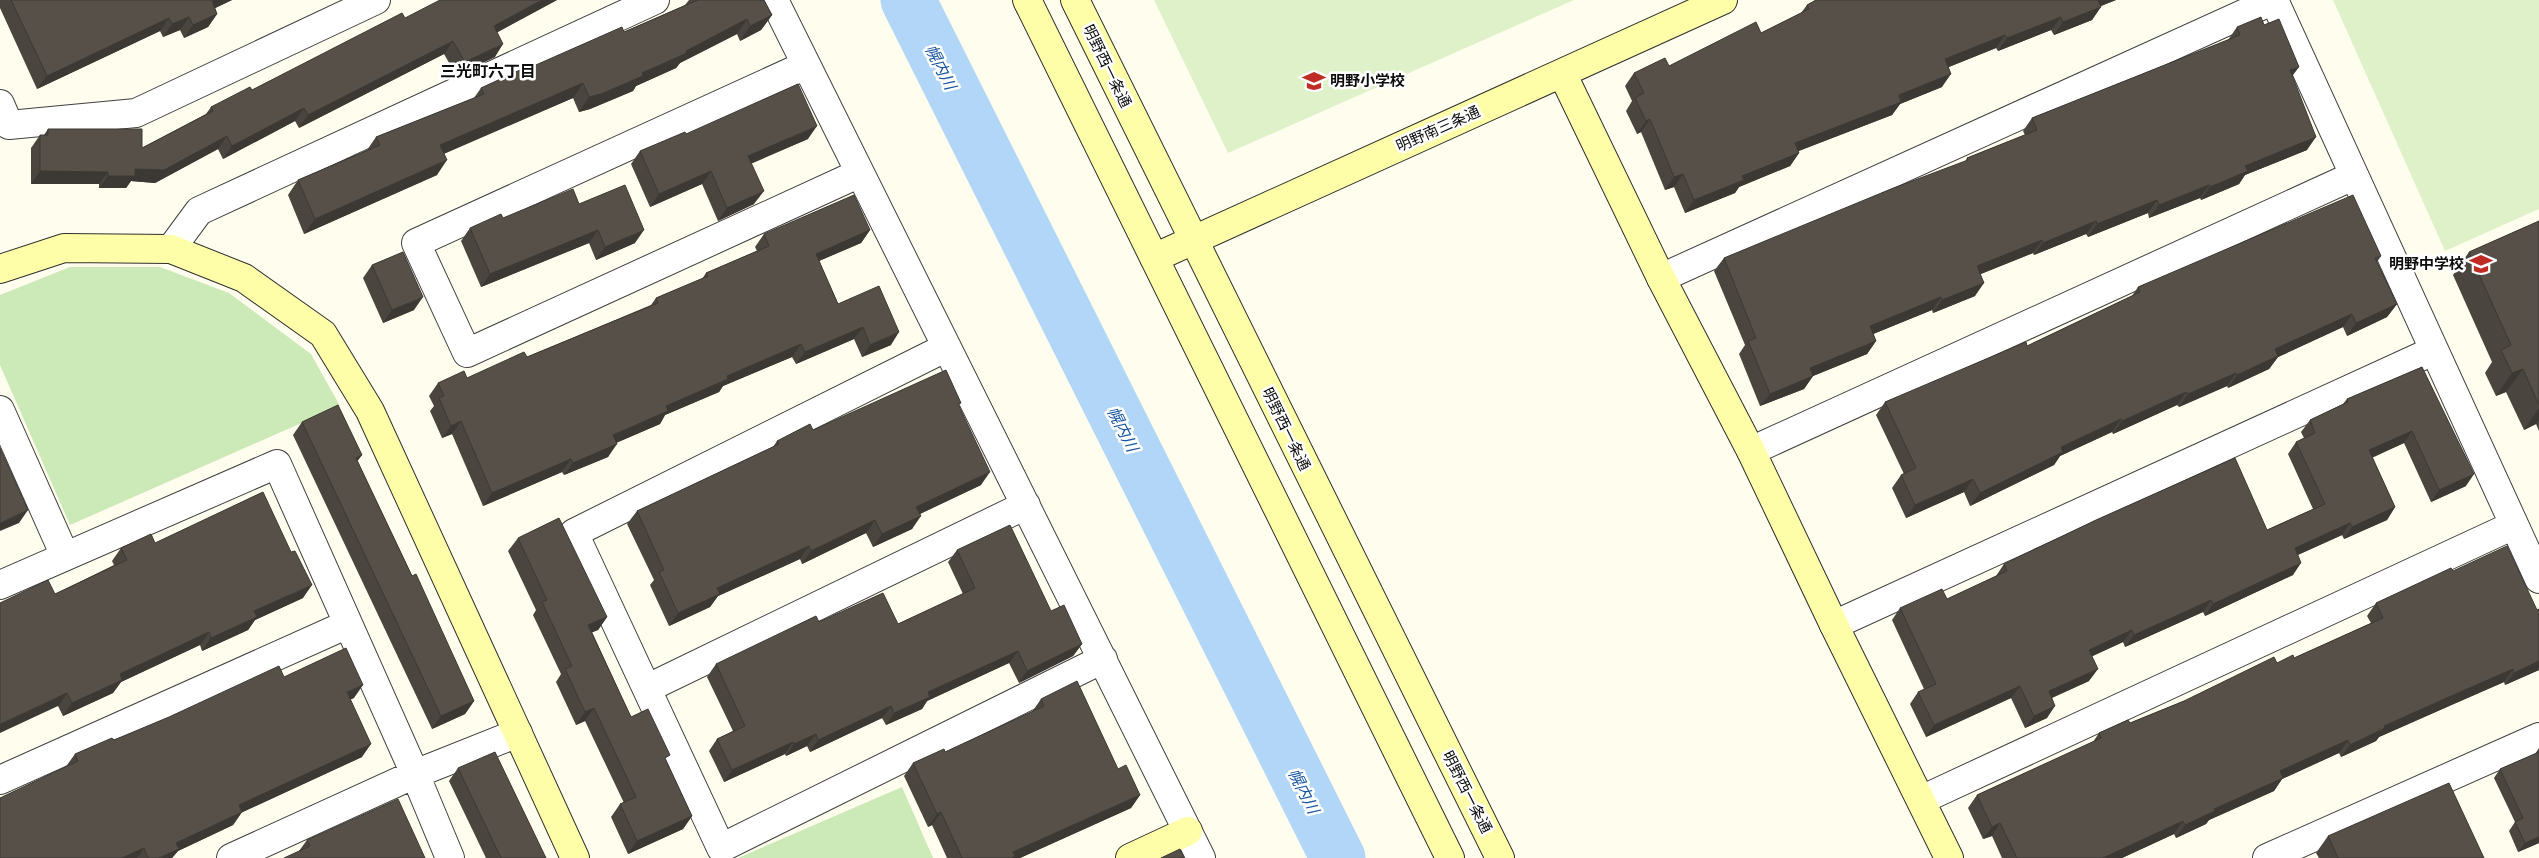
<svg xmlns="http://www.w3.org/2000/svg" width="2539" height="858" viewBox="0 0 2539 858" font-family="'IBM Plex Serif','Noto Sans JP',serif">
<rect width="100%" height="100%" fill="#fffded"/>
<path fill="#cceab7" d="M70 267H160L229 293 311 354 340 406 70 525 0 365V295Z
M902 787 933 858H738Z"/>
<path fill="#dff1c9" d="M1154 0H1574L1228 153Z
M2333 0H2539V209L2445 251Z"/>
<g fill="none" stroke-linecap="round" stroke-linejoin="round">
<path stroke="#b1d6f7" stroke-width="55" d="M908 0 1338 858"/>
<defs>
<path id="street" d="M774 0 1201 858
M2274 0 2539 579
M806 65 416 243 467 353 860 173
M0 104 9 125 136 113 376 0
M171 249 199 211 655 0
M1661 278 2274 0
M945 348 574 533 721 848 1103 659
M0 410 65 556
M1751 451 2353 176
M0 585 277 464 415 774 450 858
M1834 625 2433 351
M648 688 1026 505
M0 780 348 624
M1921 800 2514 525
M231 858 415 774 518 733
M2267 858 2539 737"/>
<path id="secondary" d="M1027 0 1450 858
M1075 0 1500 858
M1562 73 1661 278 1751 451 1834 625 1949 858
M1154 258 1723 0
M0 269 64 248 171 249 244 278 323 334 370 411 575 858
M1130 858 1188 831"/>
</defs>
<use href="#street" stroke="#404040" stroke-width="30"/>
<use href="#secondary" stroke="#2f2f2f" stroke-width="30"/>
<use href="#street" stroke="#fff" stroke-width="28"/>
<use href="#secondary" stroke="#fffea8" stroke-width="28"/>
</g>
<path fill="#4a453f" d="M0 0H232L215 8 217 14 208 27 184 38 180 30 163 37 160 31 37 89 0 8Z
M557 0 497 32 495 57 456 75 444 54 299 128 295 121 223 159 218 149 155 183 131 181 126 188H99V184H31V148L40 135H44L48 129 142 148 206 114 211 107 252 90 405 18Z
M689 0H764L772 15 761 30 740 41 737 34 680 63 676 68 636 86 633 91 590 109 579 112 573 98 444 153 437 175 304 234 288 195 298 180 367 150 376 137 474 98 481 88 624 32 685 5Z
M1816 0H2116L2101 6 2092 20 2054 35 2051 30 1998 51 1996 48 1949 67 1942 87 1900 104 1892 115 1798 151 1799 153 1790 166 1739 187 1735 193 1685 213 1674 187 1665 190 1641 132 1637 134 1626 111 1632 101 1625 86 1634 73 1669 66 1761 33 1801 13 1807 5Z
M2264 25 2292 76 2307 150 2245 175 2239 184 2201 200 2200 198 2149 218 2148 213 2088 237 2086 234 2034 255 2033 253 1981 274 1975 296 1933 313 1932 310 1873 334 1876 341 1867 354 1813 376 1804 389 1760 406 1739 354 1745 345 1714 271 1724 258 1965 162 1967 158 2025 135 2023 131 2032 118 2228 40 2237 27Z
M686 134 808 139 751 163 754 204 718 221 702 184 650 207 631 164 640 151Z
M579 204 635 243 596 260 589 243 481 287 461 241 470 228 503 218Z
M2539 221V431L2536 424 2524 430 2506 392 2496 396 2485 373 2492 362 2453 275 2469 252Z
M870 230 861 243 819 261 838 304 891 345 862 357 854 339 796 364 792 357 723 386 719 392 665 415 660 424 616 443 608 457 564 475 562 472 483 506 452 434 442 438 430 411 434 406 429 396 438 383 467 378 527 357 651 305 656 298 702 279 706 273 757 251 755 247 764 234Z
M2381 256 2377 262 2397 304 2387 317 2347 336 2343 327 2278 357 2269 369 2228 388 2227 386 2179 407 2177 405 2113 434 2112 432 2060 456 2054 465 1970 506 1964 492 1906 518 1892 488 1901 475 1904 474 1876 415 1885 402 2027 346 2132 296 2138 287Z
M372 265 414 310 383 323 363 278Z
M2422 367 2466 486 2431 502 2404 443 2372 457 2395 507 2387 520 2344 539 2342 535 2298 555 2293 575 2205 616 2203 612 2125 647 2123 642 2092 656 2089 681 2052 698 2047 718 2025 728 2011 698 1926 737 1910 704 1918 692 1924 689 1892 620 1900 608 1947 599 1996 576 2004 564 2267 530 2313 509 2288 454 2296 442 2304 438 2301 432 2310 420 2343 404 2347 399Z
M959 406 981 485 920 514 912 529 873 547 866 533 802 564 800 559 718 596 710 607 669 626 650 585 654 580 627 524 637 511 773 447 777 441 813 430Z
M302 422 362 455 357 461 412 576 474 701 465 714 432 729 293 435Z
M518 538 607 617 598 630 592 632 631 717 666 761 692 816 683 829 628 854 611 817 620 804 624 803 585 721 576 725 556 682 561 674 533 615 536 610 508 551Z
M155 543 303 598 255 620 248 630 202 651 200 645 121 682 113 693 63 716 58 706 55 594 114 565 112 561 121 548Z
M957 550 1051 611 1082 644 1073 656 1019 683 1009 663 927 701 922 709 886 725 882 718 810 752 807 746 786 756 785 754 724 782 709 751 717 739 733 731 707 677 716 664 819 622 898 624 963 594 948 562Z
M2453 571 2537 610 2539 609V670L2505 685 2504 682 2451 705 2379 737 2376 741 2341 757 2339 753 2282 779 2274 791 2209 820 2206 824 2176 838 2174 834 2122 858H2002L1992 836 1983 839 1968 808 1977 795 2093 742 2099 733 2130 723 2277 663 2294 658 2371 623 2367 616 2376 603Z
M284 677 354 698 350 699 362 757 242 812 233 825 178 851 172 858H0L75 754Z
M1041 699 1118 769 1140 795 1131 808 1020 858H947L932 825 928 827 904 776 913 763 945 752 1032 712Z
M2539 748V843L2518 852 2509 831 2515 822 2494 778 2500 769 2535 754Z
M458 768 546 858H486L449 781Z
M2328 836 2484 858H2319L2316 853Z
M307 840 425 858 299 851Z"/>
<path fill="#3c3833" d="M214 0H232L203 14 212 1Z
M542 0H557L485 39 494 26Z
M2096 0H2116L2088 11Z
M2101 7 2092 20 2054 35 2063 22Z
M217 14 208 27 184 38 193 25Z
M772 15 761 30 740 41 750 26Z
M189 17 180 30 163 37 172 24Z
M2061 17 2051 30 1998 51 2007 38Z
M169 18 160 31 37 89 47 76Z
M747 19 737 34 680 63 676 68 636 86 633 91 590 109 579 112 589 97 642 73Z
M2005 35 1996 48 1936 72 1945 59Z
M453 41 444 54 299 128 308 115Z
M503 44 495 57 456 75 465 62Z
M2299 67 2290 79V70Z
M1951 74 1942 87 1900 104 1892 115 1786 156 1795 143 1899 95Z
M583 83 573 98 430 160 440 145Z
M304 108 295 121 223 159 232 146Z
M1650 119 1641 132 1637 134 1646 121Z
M817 126 808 139 739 169 748 156Z
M227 136 218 149 155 183 131 181 126 188H99L108 176 135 169Z
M2316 137 2307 150 2245 175 2239 184 2201 200 2210 187 2245 166Z
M1799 153 1790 166 1739 187 1735 193 1685 213 1694 200 1742 176Z
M447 160 437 175 304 234 315 219Z
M40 171 108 172 99 184H31Z
M711 171 702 184 650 207 659 194Z
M1683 174 1674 187 1665 190 1674 177Z
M2209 185 2200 198 2149 218 2159 205Z
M764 191 754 204 718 221 727 208Z
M2157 200 2148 213 2088 237 2097 224Z
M2096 221 2086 234 2034 255 2043 243Z
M598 230 589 243 481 287 490 274Z
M644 230 635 243 596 260 605 247Z
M870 230 861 243 807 266 816 254Z
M2042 240 2033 253 1968 279 1977 266Z
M1984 283 1975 296 1933 313 1942 300Z
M423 297 414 310 383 323 392 310Z
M1941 297 1932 310 1861 339 1870 326Z
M2397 304 2387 317 2347 336 2356 323Z
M2352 314 2343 327 2278 357 2269 369 2228 388 2237 375 2275 349Z
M863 327 854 339 796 364 805 352Z
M899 332 891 345 862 357 870 345Z
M1876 341 1867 354 1813 376 1804 389 1760 406 1770 394 1810 368Z
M801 344 792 357 723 386 719 392 665 415 660 424 604 448 613 435 666 406 727 376Z
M2523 369 2506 392 2496 396 2512 373Z
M2236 373 2227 386 2179 407 2188 394Z
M2186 392 2177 405 2113 434 2122 421Z
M2539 408V420L2536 424 2524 430Z
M2121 419 2112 432 2060 456 2054 465 1970 506 1980 493 2061 447Z
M461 421 452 434 442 438 451 426Z
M2412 431 2404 443 2361 463 2369 450Z
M617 444 608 457 564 475 573 463Z
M362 455 352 468 356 458Z
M571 459 562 472 483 506 492 493Z
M990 472 981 485 907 520 916 507Z
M2474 474 2466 486 2431 502 2439 490Z
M1973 479 1964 492 1906 518 1915 505Z
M2395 507 2387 520 2344 539 2352 527Z
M28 510 19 523 0 531V523Z
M921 516 912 529 873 547 882 534Z
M875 520 866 533 802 564 811 551Z
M2350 523 2342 535 2286 560 2295 548Z
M809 546 800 559 718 596 710 607 669 626 678 613 717 588Z
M2301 563 2293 575 2205 616 2213 604Z
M312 585 303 598 255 620 248 630 202 651 211 638 254 611Z
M2211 600 2203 612 2125 647 2134 635Z
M607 617 598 630 579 638 588 625Z
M2132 630 2123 642 2080 662 2089 650Z
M209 632 200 645 121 682 113 693 63 716 72 703 120 674Z
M1082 644 1073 656 1019 683 1027 671Z
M1018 651 1009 663 927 701 922 709 886 725 894 713 928 692Z
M2539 661V670L2505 685 2514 673Z
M2098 669 2089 681 2040 703 2049 691Z
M2513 669 2504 682 2379 737 2376 741 2341 757 2350 745 2384 726Z
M363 685 354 698 338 705 347 692Z
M2020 686 2011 698 1926 737 1934 725Z
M67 693 58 706 0 733V724Z
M474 701 465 714 432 729 441 716Z
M891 706 882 718 810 752 818 740Z
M2055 706 2047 718 2025 728 2034 716Z
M594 708 585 721 576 725 585 712Z
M816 734 807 746 786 756 794 744Z
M2348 740 2339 753 2282 779 2274 791 2209 820 2206 824 2176 838 2185 825 2214 809 2280 771Z
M793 742 785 754 724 782 732 770Z
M371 744 362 757 230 818 239 805Z
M1140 795 1131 808 1020 858H1009L1013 852Z
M242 812 233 825 178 851 172 858H159L176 843Z
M941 812 932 825 928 827 937 814Z
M692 816 683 829 628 854 637 841Z
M2183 821 2174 834 2122 858H2103Z
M2000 823 1992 836 1983 839 1992 827Z
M2539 837V843L2518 852 2525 843Z
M144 848 137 858H122Z"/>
<path fill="#565049" stroke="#3c3833" d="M11 0H214L212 1 217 14 193 25 189 17 172 24 169 18 47 76Z
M440 0H542L494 26 503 44 465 62 453 41 308 115 304 108 232 146 227 136 164 170 135 169V176H108V172L40 171V135H48V129H142V148L213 111 211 107 250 87 252 90 402 13 405 18Z
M698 0H764L772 15 750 26 747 19 686 51 687 53 642 73 643 76 601 94 589 97 583 83 440 145 447 160 315 219 298 180 380 145 376 137 484 94 481 88 520 70V72L622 27 624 32Z
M1816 0H2098L2101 7 2063 22 2061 17 2007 38 2005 35 1945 59 1951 74 1899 95 1901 102 1795 143 1799 153 1742 176 1744 180 1694 200 1683 174 1674 177 1650 119 1646 121 1635 98 1644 93 1634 73 1665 58 1669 66 1756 22 1761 33 1809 9 1807 5Z
M2261 17 2264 25 2279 19 2299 67 2290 70 2316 137 2245 166 2248 171 2210 187 2209 185 2159 205 2157 200 2097 224 2096 221 2043 243 2042 240 1977 266 1984 283 1942 300 1941 297 1870 326 1876 341 1810 368 1813 376 1770 394 1748 341 1756 338 1724 258 1891 189 1968 160 1967 158 2037 130 2032 118 2240 35 2237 27Z
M798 84 817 126 748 156 764 191 727 208 711 171 659 194 640 151 685 132 686 134Z
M625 185 644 230 605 247 598 230 490 274 470 228 501 214 503 218 573 189 579 204Z
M854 195 870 230 816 254 838 304 879 286 899 332 870 345 863 327 805 352 801 344 727 376 728 379 666 406 668 411 613 435 617 444 573 463 571 459 492 493 461 421 451 426 439 398 444 396 438 383 464 371 467 378 524 352 527 357 658 303 656 298 708 276 706 273 769 246 764 234Z
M2353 195 2381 256 2375 258 2397 304 2356 323 2352 314 2275 349 2278 356 2237 375 2236 373 2188 394 2186 392 2122 421 2121 419 2061 447 2063 452 1980 493 1973 479 1915 505 1901 475 1916 468 1885 402 2026 342 2027 346 2140 292 2138 287Z
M2539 221V405L2523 369 2512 373 2501 350 2511 345 2469 252Z
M403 252 423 297 392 310 372 265Z
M2422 367 2474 474 2439 490 2412 431 2369 450 2395 507 2352 527 2350 523 2295 548 2301 563 2213 604 2211 600 2134 635 2132 630 2089 650 2098 669 2049 691 2055 706 2034 716 2020 686 1934 725 1918 692 1936 684 1900 608 1942 589 1947 599 2007 571 2004 564 2096 520 2235 458 2267 530 2325 504 2296 442 2315 433 2310 420 2348 402 2347 399Z
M946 370 961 403 958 404 990 472 916 507 921 516 882 534 875 520 811 551 809 546 717 588 720 594 678 613 659 572 664 570 637 511 779 444 777 441 810 424 813 430Z
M338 405 362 455 356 458 412 576 416 574 474 701 441 716 302 422Z
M0 448 28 510 0 523Z
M263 492 291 552 295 551 312 585 254 611 257 617 211 638 209 632 120 674 122 680 72 703 67 693 0 724V603L48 580 55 594 127 560 121 548 151 534 155 543Z
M559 518 607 617 588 625 631 717 648 709 670 755 665 758 692 816 637 841 620 804 636 797 594 708 585 712 565 669 572 666 542 602 547 600 518 538Z
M1010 525 1051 611 1064 605 1082 644 1027 671 1018 651 928 692 930 697 894 713 891 706 818 740 816 734 794 744 793 742 732 770 717 739 745 726 716 664 816 616 819 622 883 593 898 624 975 588 957 550Z
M2507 546 2537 610 2539 609V661L2514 673 2513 669 2460 692 2384 726 2385 728 2350 745 2348 740 2280 771 2283 778 2214 809 2215 811 2185 825 2183 821 2103 858H2017L2000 823 1992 827 1977 795 2101 738 2099 733 2128 720 2130 723 2184 701 2274 657 2277 663 2293 655 2294 658 2383 618 2376 603 2451 568 2453 571Z
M346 648 363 685 347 692 371 744 239 805 242 812 176 843 179 849 159 858H148L144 848 122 858H0V798L78 761 75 754 112 738 114 740 169 717 279 666 284 677Z
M1077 681 1118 769 1126 765 1140 795 1013 852 1015 856 1012 858H962L941 812 937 814 913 763 944 749 945 752 1044 706 1041 699Z
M495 752 546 858H501L458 768Z
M2539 752V837L2525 843 2515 822 2523 818 2500 769Z
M2449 783 2484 858H2338L2328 836Z
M398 799 425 858H284L310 846 307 840Z
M1180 849 1184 858H1161Z"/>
<defs>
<symbol id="school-bare" viewBox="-9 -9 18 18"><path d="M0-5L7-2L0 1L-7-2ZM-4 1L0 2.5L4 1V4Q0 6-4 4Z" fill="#bf2c23" stroke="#fff" stroke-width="2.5" paint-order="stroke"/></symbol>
</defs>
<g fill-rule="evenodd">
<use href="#school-bare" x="1298" y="65" width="32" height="32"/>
<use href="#school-bare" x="2465" y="248" width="32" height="32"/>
</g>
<g text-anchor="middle" stroke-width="5" stroke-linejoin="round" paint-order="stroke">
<g font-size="15" fill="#0d0d0d" stroke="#fff">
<text transform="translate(1107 66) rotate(64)" y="5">明野西一条通</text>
<text transform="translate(1438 129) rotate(-24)" y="5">明野南三条通</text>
<text transform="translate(1286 429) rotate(64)" y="5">明野西一条通</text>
<text transform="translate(1467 792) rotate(63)" y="5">明野西一条通</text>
</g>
<g font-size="15" font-weight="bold" fill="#0d0d0d" stroke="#fff" text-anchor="start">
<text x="1330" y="86">明野小学校</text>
<text x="2464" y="269" text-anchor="end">明野中学校</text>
</g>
<g font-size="16" font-style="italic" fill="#1555a1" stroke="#fff">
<text transform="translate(941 67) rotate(63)" y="6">幌内川</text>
<text transform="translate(1123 429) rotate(63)" y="6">幌内川</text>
<text transform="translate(1304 791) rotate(63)" y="6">幌内川</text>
</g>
<g font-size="16" font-weight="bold" fill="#0d0d0d" stroke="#fff">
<text x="488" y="77">三光町六丁目</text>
</g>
</g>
</svg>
